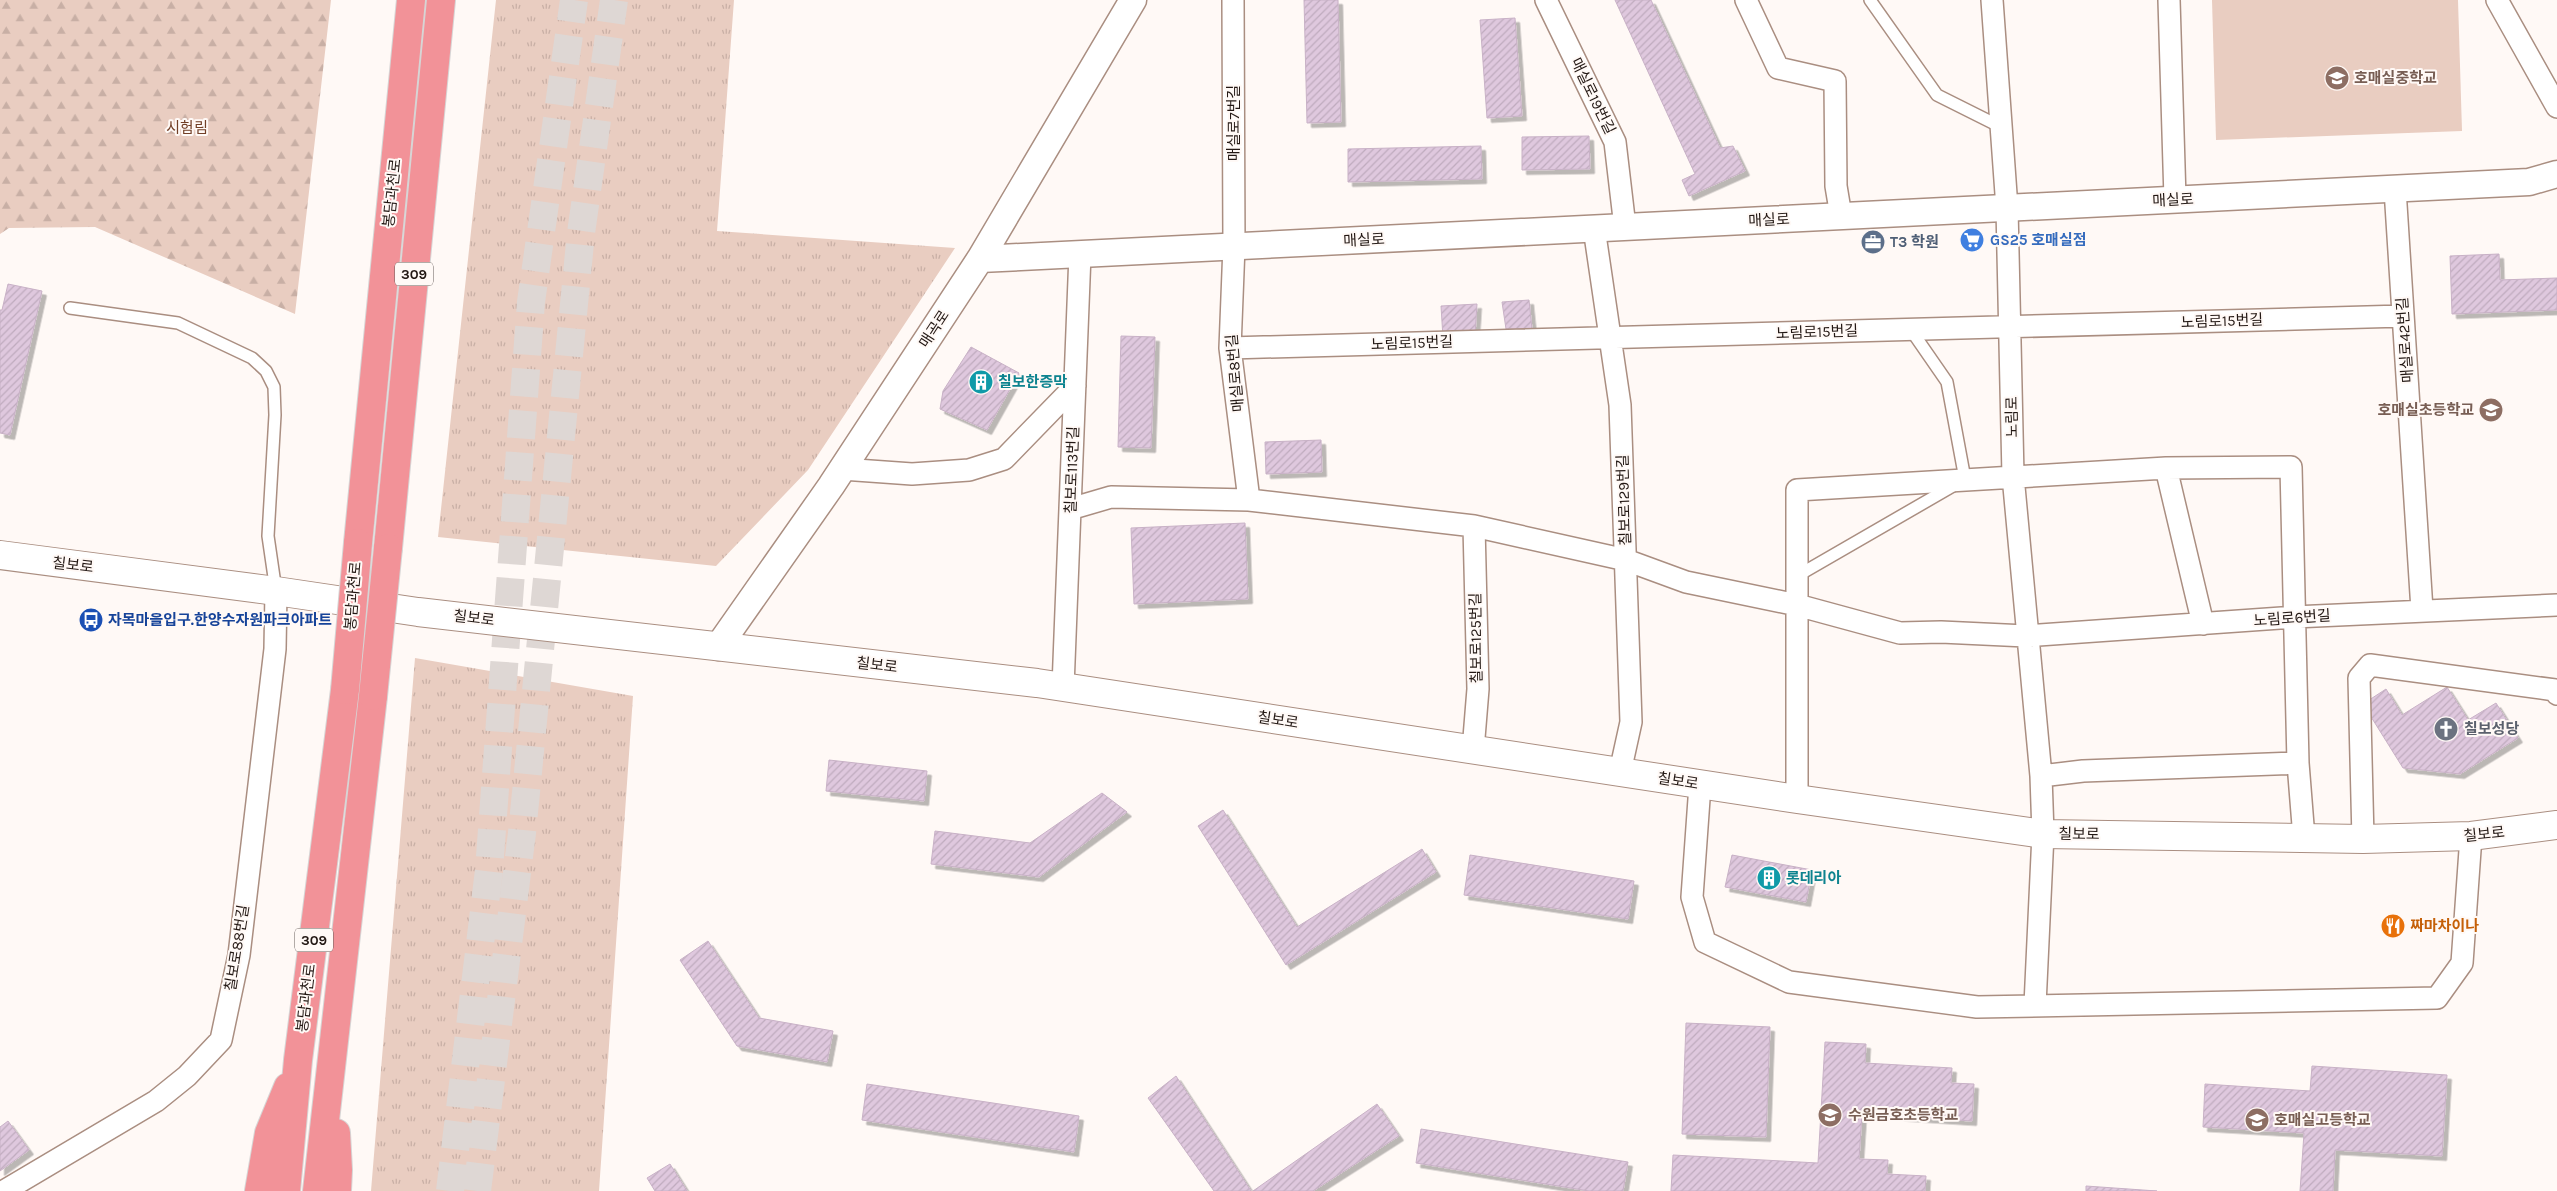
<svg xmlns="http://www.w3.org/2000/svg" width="2557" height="1191" viewBox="0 0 2557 1191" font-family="Karla,'Noto Sans KR',sans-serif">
<defs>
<pattern id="forest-firs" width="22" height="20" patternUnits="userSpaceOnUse" patternTransform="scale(1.25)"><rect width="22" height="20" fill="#e9cdc1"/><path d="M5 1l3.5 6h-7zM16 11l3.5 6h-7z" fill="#c8afa5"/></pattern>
<pattern id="park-tufts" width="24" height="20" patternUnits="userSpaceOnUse" patternTransform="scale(1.25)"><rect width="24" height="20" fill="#e9cdc1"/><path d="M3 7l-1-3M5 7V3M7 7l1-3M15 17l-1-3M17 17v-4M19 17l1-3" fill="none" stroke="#c8afa5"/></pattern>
<pattern id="building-hatch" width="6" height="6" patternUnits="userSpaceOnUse" patternTransform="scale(1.25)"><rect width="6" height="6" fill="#dfc8de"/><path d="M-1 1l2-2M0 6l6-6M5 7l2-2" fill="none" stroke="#bfabbe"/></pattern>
<filter id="shadow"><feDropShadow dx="4.5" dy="4.5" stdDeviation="0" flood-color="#0004"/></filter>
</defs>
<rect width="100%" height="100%" fill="#fff9f6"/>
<path fill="#e9cdc1" d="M2212 0H2458L2462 131 2216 140Z"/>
<path fill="url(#forest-firs)" d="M0 0H331L295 314 95 227 9 228 0 234Z"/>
<path fill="url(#park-tufts)" d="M496 0H734L717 231 955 248 808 470 716 566 438 537Z
M415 658 633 696 599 1191H371Z"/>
<path fill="url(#building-hatch)" stroke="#c8b1c6" filter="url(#shadow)" d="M1304 0H1338L1341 122 1307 123Z
M1615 0H1651L1720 148 1733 146 1745 171 1689 196 1682 180 1695 174Z
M1515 18 1522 116 1487 118 1480 20Z
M1589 136 1590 169 1522 170V137Z
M1481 146 1482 179 1348 182V149Z
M2499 254 2500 280 2557 278V310L2452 314 2450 256Z
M8 284 42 291 10 435 0 433V310H2Z
M1529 300 1532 329H1506L1502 302Z
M1477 304 1475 335 1443 338 1441 306Z
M1121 336 1155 337 1151 448 1118 447Z
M971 347 1019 373 987 430 940 409 943 391Z
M1321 440 1322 472 1266 474 1265 442Z
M1245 523 1248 599 1134 604 1131 528Z
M2447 687 2468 720 2496 703 2518 738 2460 774 2403 768 2363 704 2386 689 2402 715Z
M829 760 927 771 924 801 826 791Z
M1102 793 1127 812 1039 877 931 864 935 831 1030 843Z
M1223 810 1297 927 1422 849 1436 872 1286 965 1198 826Z
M1470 855 1634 881 1628 919 1464 895Z
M1732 855 1812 870 1806 902 1725 887Z
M708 941 759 1018 833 1031 827 1062 737 1046 680 960Z
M1686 1023 1770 1027 1766 1137 1682 1134Z
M1825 1042 1866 1044 1865 1063 1952 1068 1951 1083 1974 1084 1972 1121 1862 1114 1859 1159 1888 1160 1887 1174 1926 1176 1925 1191H1671L1673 1155 1818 1163Z
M2312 1066 2447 1075 2442 1156 2335 1150 2333 1191H2300L2304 1133 2203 1127 2205 1084 2310 1091Z
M1176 1076 1251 1191H1214L1148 1098Z
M867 1084 1079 1116 1074 1152 862 1120Z
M1377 1104 1399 1136 1313 1191H1253Z
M8 1121 29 1150 0 1171V1127Z
M1421 1129 1628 1162 1623 1191H1589L1416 1163Z
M670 1164 687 1191H655L647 1178Z
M2086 1186 2157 1191H2086Z"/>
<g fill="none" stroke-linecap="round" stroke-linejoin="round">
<path stroke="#ded7d4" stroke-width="28" stroke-dasharray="28 14" stroke-linecap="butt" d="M450 1191 489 870 531 302 574 0
M477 1191 522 833 581 233 614 0"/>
<defs>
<path id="service" d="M1870 0 1937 95 2001 127
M70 308 178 323 252 358 266 371 274 387 275 415 268 536 276 591
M1797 576 1965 479 1947 382 1911 330"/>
<path id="minor" d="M1233 0 1234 246 1230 348 1249 500
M1546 0 1615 142 1625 227
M1746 0 1778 68 1835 81 1836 186 1841 216
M1992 0 2007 208 2013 476 2041 776 2043 834 2035 1005
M2169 0 2175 199
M2497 0 2557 107
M2395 189 2422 610
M1594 228 1620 405 1631 722 1620 772
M1230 348 2403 316
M2166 468 2203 624
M842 469 912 474 969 470 1004 459 1075 386
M1070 509 1111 497 1249 500 1474 526 1626 560 1686 582 1797 605 1900 633 1941 632 2026 636 2294 617 2557 605
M1063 687 1080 254
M1473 750 1478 689 1474 526
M2041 776 2083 771 2298 763
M1700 785 1692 897 1705 942 1789 982 1977 1007 2437 998 2462 963 2471 836
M1797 799V490L2166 468 2291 467 2298 763 2304 838
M2363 839 2359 678 2370 665 2555 690 2557 694
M4 1191 156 1101 187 1076 221 1040 239 955 275 649 276 591"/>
<path id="tertiary" d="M980 259 2529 182 2557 174
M718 647 831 486 980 259 1133 0"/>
<path id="secondary" d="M0 555 276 591 418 612 1037 683 1797 799 2043 834 2363 839 2471 836 2557 825"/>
<path id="trunk" d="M358 543 411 0
M388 548 441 0
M336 1133 338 1170 337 1191
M259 1191 269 1133 288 1087
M286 1191 298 1060 345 690
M317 1191 373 696"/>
</defs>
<use href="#service" stroke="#aa8e81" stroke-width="14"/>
<use href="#minor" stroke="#aa8e81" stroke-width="24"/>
<use href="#tertiary" stroke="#aa8e81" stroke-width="29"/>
<use href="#secondary" stroke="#aa8e81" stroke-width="30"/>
<use href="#trunk" stroke="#d7d5d5" stroke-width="30"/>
<use href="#service" stroke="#fff" stroke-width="11"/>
<use href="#minor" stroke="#fff" stroke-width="21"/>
<use href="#tertiary" stroke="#fff" stroke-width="26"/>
<use href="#secondary" stroke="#fff" stroke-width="28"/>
<use href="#trunk" stroke="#f29298" stroke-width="28"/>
<defs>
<path id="trunk-bridge" d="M345 690 358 543
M373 696 388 548"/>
</defs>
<use href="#trunk-bridge" stroke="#d7d5d5" stroke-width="30" stroke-linecap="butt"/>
<use href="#trunk-bridge" stroke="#f29298" stroke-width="28"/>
</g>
<defs>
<symbol id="school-disc" viewBox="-11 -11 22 22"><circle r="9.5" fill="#8d6e63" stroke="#fff9f6"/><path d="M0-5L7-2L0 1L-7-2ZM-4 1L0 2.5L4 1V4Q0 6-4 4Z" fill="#fff"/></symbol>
<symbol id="supermarket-disc" viewBox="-11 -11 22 22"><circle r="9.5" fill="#3f7fe0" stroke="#fff9f6"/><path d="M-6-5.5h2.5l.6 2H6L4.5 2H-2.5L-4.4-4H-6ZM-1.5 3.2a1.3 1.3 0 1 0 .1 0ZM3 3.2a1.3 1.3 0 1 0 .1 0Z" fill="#fff"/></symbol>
<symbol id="office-disc" viewBox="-11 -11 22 22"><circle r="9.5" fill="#5c6f8a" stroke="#fff9f6"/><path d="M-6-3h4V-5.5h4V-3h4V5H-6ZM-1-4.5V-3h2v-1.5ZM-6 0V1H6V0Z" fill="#fff"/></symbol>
<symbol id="building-disc" viewBox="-11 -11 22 22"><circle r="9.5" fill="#0f9aa8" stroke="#fff9f6"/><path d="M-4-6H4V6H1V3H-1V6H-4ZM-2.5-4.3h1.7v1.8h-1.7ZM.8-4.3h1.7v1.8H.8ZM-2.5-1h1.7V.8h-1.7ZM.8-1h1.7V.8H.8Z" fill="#fff"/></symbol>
<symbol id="bus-disc" viewBox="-11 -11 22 22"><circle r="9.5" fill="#1a4fb4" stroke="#fff9f6"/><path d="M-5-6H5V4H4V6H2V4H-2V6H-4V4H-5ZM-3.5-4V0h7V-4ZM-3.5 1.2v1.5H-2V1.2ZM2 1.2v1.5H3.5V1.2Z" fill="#fff"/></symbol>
<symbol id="church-disc" viewBox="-11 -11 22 22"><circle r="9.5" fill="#6b7280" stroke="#fff9f6"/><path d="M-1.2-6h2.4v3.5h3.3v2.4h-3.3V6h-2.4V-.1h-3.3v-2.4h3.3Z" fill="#fff"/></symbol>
<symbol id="restaurant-disc" viewBox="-11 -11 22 22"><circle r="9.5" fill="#e8710a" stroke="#fff9f6"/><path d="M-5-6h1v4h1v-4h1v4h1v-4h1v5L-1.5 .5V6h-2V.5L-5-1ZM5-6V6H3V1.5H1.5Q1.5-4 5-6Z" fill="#fff"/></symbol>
</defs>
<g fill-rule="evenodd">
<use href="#school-disc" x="2323" y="64" width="28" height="28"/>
<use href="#supermarket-disc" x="1958" y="226" width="28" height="28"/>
<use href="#office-disc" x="1859" y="228" width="28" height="28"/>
<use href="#building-disc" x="967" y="368" width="28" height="28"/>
<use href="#school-disc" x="2477" y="396" width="28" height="28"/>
<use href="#bus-disc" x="77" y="606" width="28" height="28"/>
<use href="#church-disc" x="2432" y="715" width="28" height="28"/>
<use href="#building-disc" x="1755" y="864" width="28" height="28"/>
<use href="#restaurant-disc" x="2379" y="912" width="28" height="28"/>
<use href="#school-disc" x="1816" y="1101" width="28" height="28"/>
<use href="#school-disc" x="2243" y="1106" width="28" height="28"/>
</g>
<g text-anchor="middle" stroke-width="4" stroke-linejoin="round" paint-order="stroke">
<g fill="#fff9f6" stroke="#655c58" stroke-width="1">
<rect x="395" y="262.5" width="38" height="23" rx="4"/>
<rect x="295" y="928.5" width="38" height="23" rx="4"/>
</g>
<g font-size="14" font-weight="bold" fill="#231814">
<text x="414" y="279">309</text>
<text x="314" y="945">309</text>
</g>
<g font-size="15" font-weight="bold" fill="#785e54" stroke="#fff9f6" text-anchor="start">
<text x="2354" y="83">호매실중학교</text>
<text x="2474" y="415" text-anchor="end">호매실초등학교</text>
<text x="1848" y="1120">수원금호초등학교</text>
<text x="2274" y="1125">호매실고등학교</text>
</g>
<g font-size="15" fill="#231814" stroke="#fff9f6">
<text transform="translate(1593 96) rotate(64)" y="5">매실로19번길</text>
<text transform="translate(1234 123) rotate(-90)" y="5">매실로7번길</text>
<text transform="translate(392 193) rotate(-84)" y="5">봉담과천로</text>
<text transform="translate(2173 200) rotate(-3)" y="5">매실로</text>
<text transform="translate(1769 220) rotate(-3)" y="5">매실로</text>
<text transform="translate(1364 240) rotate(-3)" y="5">매실로</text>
<text transform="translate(2222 321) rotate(-2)" y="5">노림로15번길</text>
<text transform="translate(934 329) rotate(-57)" y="5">매곡로</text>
<text transform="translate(1817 332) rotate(-2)" y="5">노림로15번길</text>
<text transform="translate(2405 340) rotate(-94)" y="5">매실로42번길</text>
<text transform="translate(1412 343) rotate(-2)" y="5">노림로15번길</text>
<text transform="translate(1235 373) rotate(-95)" y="5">매실로8번길</text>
<text transform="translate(2012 417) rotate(-91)" y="5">노림로</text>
<text transform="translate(1072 470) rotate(-88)" y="5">칠보로113번길</text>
<text transform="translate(1624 500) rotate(-92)" y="5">칠보로129번길</text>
<text transform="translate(73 565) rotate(7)" y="5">칠보로</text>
<text transform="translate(353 596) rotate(-85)" y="5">봉담과천로</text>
<text transform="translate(474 618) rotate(7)" y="5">칠보로</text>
<text transform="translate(2292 618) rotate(-4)" y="5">노림로6번길</text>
<text transform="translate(1476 638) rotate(-91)" y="5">칠보로125번길</text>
<text transform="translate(877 665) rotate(7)" y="5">칠보로</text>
<text transform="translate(1278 720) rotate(9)" y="5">칠보로</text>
<text transform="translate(1678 781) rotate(9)" y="5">칠보로</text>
<text transform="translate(2079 834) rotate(1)" y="5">칠보로</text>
<text transform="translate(2484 834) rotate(-6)" y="5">칠보로</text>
<text transform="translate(237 948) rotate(-81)" y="5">칠보로88번길</text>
<text transform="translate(306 998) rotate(-83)" y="5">봉담과천로</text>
</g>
<g font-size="15" fill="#723f26" stroke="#fff9f6">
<text x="187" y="133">시험림</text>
</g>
<g font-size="15" font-weight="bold" fill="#366cbe" stroke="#fff9f6" text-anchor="start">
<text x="1990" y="245">GS25 호매실점</text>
</g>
<g font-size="15" font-weight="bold" fill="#4e5e75" stroke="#fff9f6" text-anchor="start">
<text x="1890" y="247">T3 학원</text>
</g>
<g font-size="15" font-weight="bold" fill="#0d838f" stroke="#fff9f6" text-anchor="start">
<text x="998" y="387">칠보한증막</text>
<text x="1786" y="883">롯데리아</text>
</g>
<g font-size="15" font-weight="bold" fill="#164399" stroke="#fff9f6" text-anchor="start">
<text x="108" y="625">자목마을입구.한양수자원파크아파트</text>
</g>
<g font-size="15" font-weight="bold" fill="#5b616d" stroke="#fff9f6" text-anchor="start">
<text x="2464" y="734">칠보성당</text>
</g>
<g font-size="15" font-weight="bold" fill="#c56008" stroke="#fff9f6" text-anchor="start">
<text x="2410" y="931">짜마차이나</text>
</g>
</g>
</svg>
